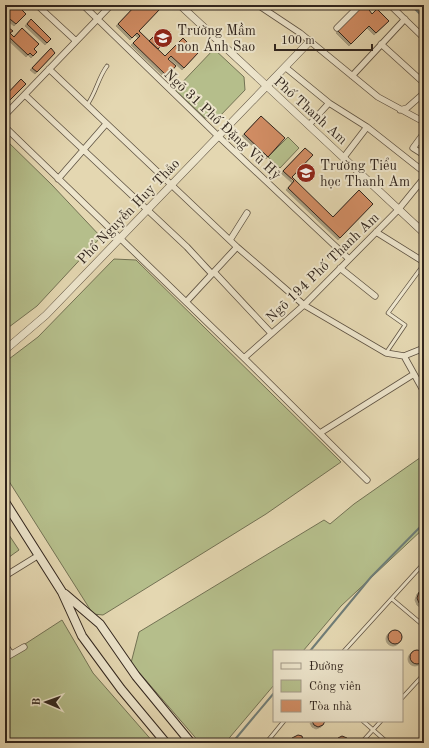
<svg xmlns="http://www.w3.org/2000/svg" width="429" height="748" viewBox="0 0 429 748" font-family="'Old Standard TT',serif">
<defs>
<filter id="shadow"><feDropShadow dx="-2" dy="2" stdDeviation="0" flood-color="#0004"/></filter>
</defs>
<rect width="100%" height="100%" fill="#e4d7b1"/>
<filter id="stains"><feTurbulence type="fractalNoise" baseFrequency=".005" numOctaves="4"/><feColorMatrix values="0 0 0 0 .2 0 0 0 0 .09 0 0 0 0 .02 0 0 0 .5 -.17"/></filter>
<radialGradient id="worn" r=".72"><stop offset=".6" stop-color="#630" stop-opacity="0"/><stop offset="1" stop-color="#630" stop-opacity=".3"/></radialGradient>
<path fill="#b5be8b" stroke="#737254" d="M214 49 244 77 245 90 218 118H205L175 90Z
M288 137 299 148 280 168 268 157Z
M5 139 52 185 101 237 37 306 5 330Z
M114 259 136 260 341 462 266 514 103 615 93 614 5 475V362L38 337Z
M424 455V528L341 606 303 651H274V685L225 743H200L131 663 139 632 324 520 330 524 354 504Z
M5 529 19 550 5 560Z
M62 620 93 673 154 743H5V657Z"/>
<g fill="none" stroke-linecap="round" stroke-linejoin="round">
<path stroke="#6f7d78" stroke-width="2" d="M411 5 424 18
M310 651 371 577 424 523
M232 743 274 693"/>
</g>
<path fill="#d08c63" stroke="#31251d" filter="url(#shadow)" d="M5 5H17L26 14 16 24 5 15Z
M136 5H155L160 9 139 31 165 56 183 38 198 53 184 68 171 56 168 59 176 66 167 76 133 43 140 36 137 33 132 38 118 24Z
M362 7 364 10 367 7 372 14 377 9 389 21 376 33 369 26 351 44 338 31Z
M31 19 51 39 47 43 27 24Z
M5 25 13 31 10 33 14 37 22 28 39 44 34 49 37 52 33 56 30 53 28 55 9 37 5 40Z
M153 37 162 45 158 49 149 41Z
M51 48 55 53 37 72 32 68Z
M21 79 26 84 7 103 5 101V96Z
M261 116 285 138 268 157 244 134Z
M305 148 313 155 292 177 333 217 359 190 373 204 340 238 288 188 294 181 283 171Z
M423 588H424V607L419 603 417 598 419 592Z
M388 637a7 7 0 1 1 14 0a7 7 0 1 1-14 0Z
M410 657a7 7 0 1 1 14 0a7 7 0 1 1-14 0Z
M312 721H325L323 725 318 727 314 725Z
M298 735 302 736 304 743H291L292 738Z
M342 736 347 738 349 743H335L338 738Z"/>
<g fill="none" stroke-linecap="round" stroke-linejoin="round">
<defs>
<path id="service" d="M87 105C96 93 98 78 107 66
M386 353 405 325 388 313 424 264
M392 599 424 626
M344 651 424 563
M402 698 424 674
M363 721 388 743
M266 743 284 721
M361 743 381 721"/>
<path id="minor" d="M37 5 76 41
M83 5 218 136 349 259
M258 5 300 33 378 97 424 122
M316 5 318 6
M390 5 424 38
M337 28 360 5
M381 44 424 83
M285 67 329 103 367 127 424 172
M49 69 237 247 304 305 386 353 404 356
M352 76 405 19
M25 95 187 247 212 274
M400 110 407 108 424 93
M5 115 111 5
M309 125 329 103
M5 127 244 358 367 480
M424 133 413 148 424 155
M344 157 367 127
M58 179 106 124
M376 232 424 262
M230 240 247 213
M340 268 375 296
M214 272 271 333
M186 302 237 247
M404 356 424 392
M404 356 424 348
M244 358 304 305 398 210 424 178
M320 433 414 374
M5 576 39 555
M5 645 11 654
M5 658 24 647"/>
<path id="tertiary" d="M180 5 424 233
M5 350 46 315 310 41"/>
<path id="secondary" d="M5 502 62 592 82 636 121 689 166 743
M65 594 100 624 136 676 191 743"/>
</defs>
<use href="#service" stroke="#5e5242" stroke-width="4.5"/>
<use href="#minor" stroke="#5e5242" stroke-width="7"/>
<use href="#tertiary" stroke="#5e5242" stroke-width="8"/>
<use href="#secondary" stroke="#31251d" stroke-width="10"/>
<use href="#service" stroke="#ede5cc" stroke-width="3"/>
<use href="#minor" stroke="#ede5cc" stroke-width="5.5"/>
<use href="#tertiary" stroke="#ede5cc" stroke-width="7"/>
<use href="#secondary" stroke="#ede5cc" stroke-width="8"/>
</g>
<defs>
<symbol id="school-disc" viewBox="-11 -11 22 22"><circle r="9.5" fill="#8f2418" stroke="#ede5cc"/><path d="M0-5L7-2L0 1L-7-2ZM-4 1L0 2.5L4 1V4Q0 6-4 4Z" fill="#fff"/></symbol>
</defs>
<g fill-rule="evenodd">
<use href="#school-disc" x="152" y="27" width="22" height="22"/>
<use href="#school-disc" x="295" y="162" width="22" height="22"/>
</g>
<g text-anchor="middle" stroke-width="4" stroke-linejoin="round" paint-order="stroke">
<g font-size="14" fill="#31251d" stroke="#ede5cc" text-anchor="start">
<text x="177" y="35">Trường Mầm<tspan x="177" dy="16">non Ánh Sao</tspan></text>
<text x="320" y="170">Trường Tiểu<tspan x="320" dy="16">học Thanh Am</tspan></text>
</g>
<g font-size="14" fill="#31251d" stroke="#ede5cc">
<text transform="translate(311 110) rotate(42)" y="5">Phố Thanh Am</text>
<text transform="translate(223 124) rotate(43)" y="5">Ngõ 31 Phố Đặng Vũ Hỷ</text>
<text transform="translate(128 211) rotate(-46)" y="5">Phố Nguyễn Huy Thảo</text>
<text transform="translate(322 267) rotate(-44)" y="5">Ngõ 194 Phố Thanh Am</text>
</g>
</g>
<rect width="429" height="748" fill="none" stroke="#e4d7b1" stroke-width="20"/>
<rect x="6" y="6" width="417" height="736" fill="none" stroke="#31251d" stroke-width="2"/>
<rect x="10" y="10" width="409" height="728" fill="none" stroke="#31251d"/>
<rect x="273" y="650" width="130" height="72" fill="#ede5cc" stroke="#a29886"/>
<rect x="281" y="663" width="20" height="6" fill="#ede5cc" stroke="#a29886"/>
<text x="309" y="670" font-size="12" fill="#31251d">Đường</text>
<rect x="281" y="680" width="20" height="12" fill="#b5be8b" stroke="#a29886"/>
<text x="309" y="690" font-size="12" fill="#31251d">Công viên</text>
<rect x="281" y="700" width="20" height="12" fill="#d08c63" stroke="#a29886"/>
<text x="309" y="710" font-size="12" fill="#31251d">Tòa nhà</text>
<g transform="translate(46 702) rotate(272)" stroke="#ede5cc" stroke-width="3" paint-order="stroke">
<path d="M0-3L7 15L0 10L-7 15Z" fill="#31251d"/>
<text y="-6" font-size="11" font-weight="bold" text-anchor="middle" fill="#31251d">B</text>
</g>
<path d="M275 44v6h97v-6" fill="none" stroke="#31251d" stroke-width="2"/>
<text x="281" y="44" font-size="12" fill="#31251d" stroke="#ede5cc" stroke-width="3" paint-order="stroke">100 m</text>
<rect width="100%" height="100%" filter="url(#stains)"/>
<rect width="100%" height="100%" fill="url(#worn)"/>
</svg>
